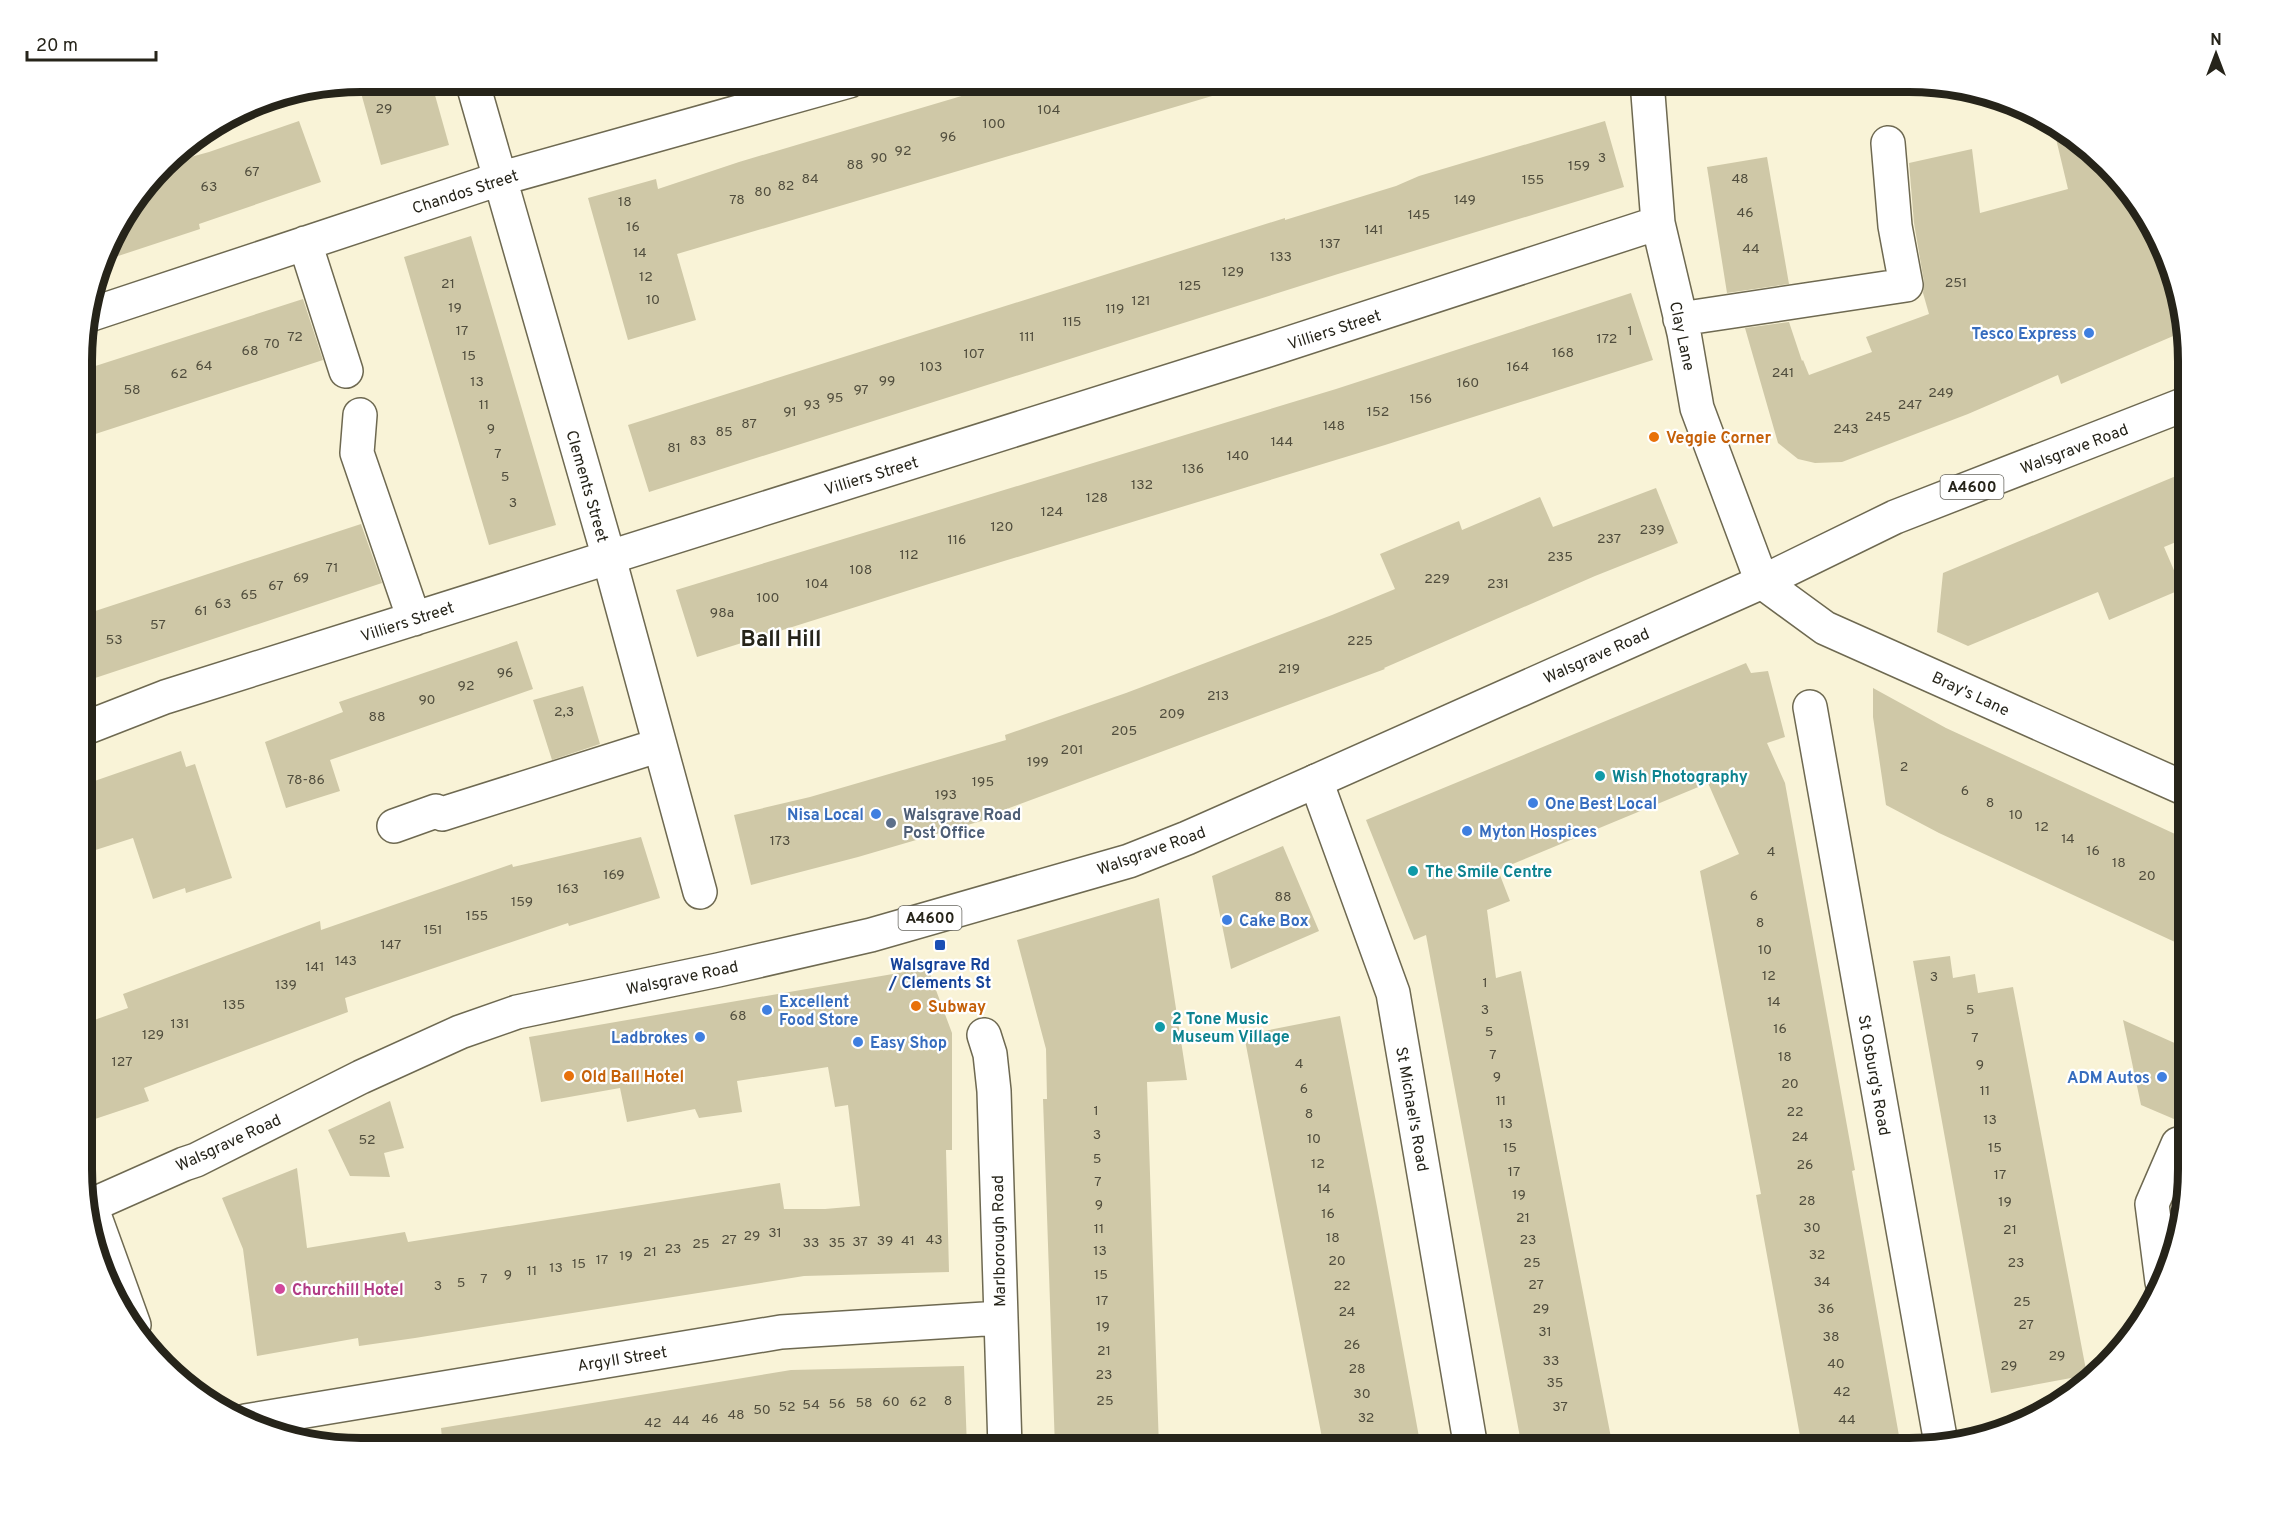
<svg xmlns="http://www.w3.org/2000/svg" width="2270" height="1529" viewBox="0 0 2270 1529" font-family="Overpass,sans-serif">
<rect width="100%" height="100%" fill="#f9f3d7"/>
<path fill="#cfc8a7" d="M408 81H431L449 145 381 165 358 82Z
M1012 81H1228L1229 91 677 254 696 320 628 340 588 198 656 179 658 189 739 162Z
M299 121 321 182 199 224 200 229 103 261 110 237 165 164 209 152Z
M1605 121 1624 187 1338 274 649 492 628 425 1285 218V220L1396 186 1419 176Z
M2052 122 2065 128 2152 221 2185 331 2061 384 2058 375 1968 414 1842 462 1815 463 1798 459 1778 443 1745 328 1789 322 1802 361 1803 360 1809 375 1872 352 1866 337 1929 314 1923 293 1924 282 1914 223 1909 163 1972 149 1980 213 2068 189Z
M1767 157 1789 284 1727 293 1707 167Z
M471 236 556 525 489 545 404 257Z
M1631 293 1653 360 1385 445 932 583 697 657 676 590 1336 389Z
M303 299 323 360 83 438V370Z
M2188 471V537L2164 547 2182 589 2109 620 2098 592 1968 646 1937 632 1943 573Z
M1656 488 1678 543 1595 576 1384 668 1385 669 1004 810 1005 814 858 857 751 885 734 815 810 797 1006 740 1005 735 1126 693 1332 615 1395 589 1380 554 1459 521 1462 530 1540 497 1553 527Z
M361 524 382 583 83 682V615Z
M517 641 533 689 330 760 340 791 286 808 265 742 343 712 339 702Z
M1746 663 1751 673 1768 671 1785 737 1767 743 1785 783 1855 1170 1852 1171 1901 1447H1802L1756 1195 1761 1194 1700 871 1739 854 1708 783 1498 870 1510 901 1487 910 1496 978 1521 971 1613 1448H1522L1426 935 1414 940 1366 820Z
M583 686 600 744 552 760 533 700Z
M1873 688 1946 728 2188 840V948L1939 833 1886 805 1873 717Z
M181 751 186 767 195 764 232 878 186 893 185 888 153 899 133 838 83 854V785Z
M641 837 660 898 569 926 568 923 345 998 348 1012 144 1088 149 1101 83 1123V1024L128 1008 123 994 320 921 321 930 512 864 513 867Z
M1283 846 1319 931 1231 969 1212 876Z
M1159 898 1187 1080 1147 1082 1159 1448H1055L1043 1099H1047L1046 1049 1017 940Z
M1950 956 1953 978 1975 974 1978 993 2013 987 2087 1375 1991 1393 1913 961Z
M927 966 952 1033V1150H946L949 1272 804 1276 415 1338 359 1346 358 1338 257 1356 243 1249 222 1198 297 1168 307 1248 405 1232 408 1242 780 1183 784 1209H825L860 1206 848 1105 835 1107 828 1067 737 1081 742 1112 699 1118 695 1109 627 1122 620 1088 541 1102 529 1037 910 971Z
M1340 1016 1377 1207 1421 1448H1324L1244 1035Z
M2123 1020 2188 1049V1125L2141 1105Z
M390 1101 404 1148 384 1153 390 1177 350 1176 328 1130Z
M964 1366 967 1448H933V1434L824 1437 753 1442 754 1448H443L441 1428 791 1370Z"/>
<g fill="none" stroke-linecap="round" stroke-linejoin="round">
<defs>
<path id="minor" d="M472 81 609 558 700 892
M1647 81 1658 223 1684 333 1697 408 1762 582 1825 628 2188 790
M305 243 346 371
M86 316 499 179 849 81
M1680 319 1906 285 1895 226 1888 143
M360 415 357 453 414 619
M1810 707 1941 1443
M83 729 165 697 1265 351 1658 223
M1316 781 1393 993 1471 1448
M394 826 436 811 442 814 660 745
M984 1035 990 1054 994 1091 1005 1448
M91 1206 134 1325
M2162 1282 2152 1204 2178 1144
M245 1421 781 1332 1000 1318"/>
<path id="highway" d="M85 1208 184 1164 196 1160 361 1077 460 1032 517 1012 718 970 871 935 1129 861 1187 838 1316 781 1762 582 1895 517 2188 403"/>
</defs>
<use href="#minor" stroke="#6e6951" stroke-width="36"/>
<use href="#highway" stroke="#6e6951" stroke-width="36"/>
<use href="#minor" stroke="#fff" stroke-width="33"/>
<use href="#highway" stroke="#fff" stroke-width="33"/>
</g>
<g fill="#3f7fe0" stroke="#fff" stroke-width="2">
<circle cx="2089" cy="333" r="6"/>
<circle cx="1533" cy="803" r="6"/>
<circle cx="876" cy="814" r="6"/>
<circle cx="1467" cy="831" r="6"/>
<circle cx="1227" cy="920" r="6"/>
<circle cx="767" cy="1010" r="6"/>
<circle cx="700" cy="1037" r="6"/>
<circle cx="858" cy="1042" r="6"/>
<circle cx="2162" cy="1077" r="6"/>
</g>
<g fill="#e8710a" stroke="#fff" stroke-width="2">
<circle cx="1654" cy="437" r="6"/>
<circle cx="916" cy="1006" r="6"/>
<circle cx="569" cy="1076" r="6"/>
</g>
<g fill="#0f9aa8" stroke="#fff" stroke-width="2">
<circle cx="1600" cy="776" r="6"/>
<circle cx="1413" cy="871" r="6"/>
<circle cx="1160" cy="1027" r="6"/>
</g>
<circle fill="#5c6f8a" stroke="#fff" stroke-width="2" cx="891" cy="823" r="6"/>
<rect fill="#1a4fb4" stroke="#fff" stroke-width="2" x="934" y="939" width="12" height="12" rx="3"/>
<circle fill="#d1479c" stroke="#fff" stroke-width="2" cx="280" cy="1289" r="6"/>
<g text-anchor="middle" stroke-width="4.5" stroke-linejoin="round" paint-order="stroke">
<g font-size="14" fill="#504d3d">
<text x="384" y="113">29</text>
<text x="1049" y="114">104</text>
<text x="994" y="128">100</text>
<text x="948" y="141">96</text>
<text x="903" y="155">92</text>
<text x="879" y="162">90</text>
<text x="1602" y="162">3</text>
<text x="855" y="169">88</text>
<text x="1579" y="170">159</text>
<text x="252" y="176">67</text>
<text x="810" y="183">84</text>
<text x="1740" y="183">48</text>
<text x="1533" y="184">155</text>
<text x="786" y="190">82</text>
<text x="209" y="191">63</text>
<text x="763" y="196">80</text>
<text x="737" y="204">78</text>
<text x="1465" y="204">149</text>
<text x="625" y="206">18</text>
<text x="1745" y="217">46</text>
<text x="1419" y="219">145</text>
<text x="633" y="231">16</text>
<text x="1374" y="234">141</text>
<text x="1330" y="248">137</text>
<text x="1751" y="253">44</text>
<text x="640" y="257">14</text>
<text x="1281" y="261">133</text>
<text x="1233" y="276">129</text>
<text x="646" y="281">12</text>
<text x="1956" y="287">251</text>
<text x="448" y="288">21</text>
<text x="1190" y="290">125</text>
<text x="653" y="304">10</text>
<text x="1141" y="305">121</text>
<text x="455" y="312">19</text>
<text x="1115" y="313">119</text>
<text x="1072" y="326">115</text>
<text x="462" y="335">17</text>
<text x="1630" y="335">1</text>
<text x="295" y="341">72</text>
<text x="1027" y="341">111</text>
<text x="1607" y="343">172</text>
<text x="272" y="348">70</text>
<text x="250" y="355">68</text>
<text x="1563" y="357">168</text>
<text x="974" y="358">107</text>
<text x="469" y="360">15</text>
<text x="204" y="370">64</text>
<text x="931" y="371">103</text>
<text x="1518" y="371">164</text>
<text x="1783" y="377">241</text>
<text x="179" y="378">62</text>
<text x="887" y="385">99</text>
<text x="477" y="386">13</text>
<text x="1468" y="387">160</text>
<text x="132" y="394">58</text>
<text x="861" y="394">97</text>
<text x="1941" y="397">249</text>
<text x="835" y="402">95</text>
<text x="1421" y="403">156</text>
<text x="484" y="409">11</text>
<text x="812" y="409">93</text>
<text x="1910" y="409">247</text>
<text x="790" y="416">91</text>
<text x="1378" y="416">152</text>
<text x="1878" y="421">245</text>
<text x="749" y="428">87</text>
<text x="1334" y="430">148</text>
<text x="491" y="433">9</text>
<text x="1846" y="433">243</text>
<text x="724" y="436">85</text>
<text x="698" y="445">83</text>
<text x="1282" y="446">144</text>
<text x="674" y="452">81</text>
<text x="498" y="458">7</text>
<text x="1238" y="460">140</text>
<text x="1193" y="473">136</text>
<text x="505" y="481">5</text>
<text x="1142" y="489">132</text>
<text x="1097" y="502">128</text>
<text x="513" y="507">3</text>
<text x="1052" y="516">124</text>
<text x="1002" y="531">120</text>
<text x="1652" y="534">239</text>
<text x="1609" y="543">237</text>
<text x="957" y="544">116</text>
<text x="909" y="559">112</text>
<text x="1560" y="561">235</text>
<text x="332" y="572">71</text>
<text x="861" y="574">108</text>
<text x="301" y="582">69</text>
<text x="1437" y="583">229</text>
<text x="817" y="588">104</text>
<text x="1498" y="588">231</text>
<text x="276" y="590">67</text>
<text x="249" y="599">65</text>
<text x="768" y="602">100</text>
<text x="223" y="608">63</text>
<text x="201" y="615">61</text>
<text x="722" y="617">98a</text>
<text x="158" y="629">57</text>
<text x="114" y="644">53</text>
<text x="1360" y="645">225</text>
<text x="1289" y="673">219</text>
<text x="505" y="677">96</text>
<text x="466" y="690">92</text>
<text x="1218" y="700">213</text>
<text x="427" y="704">90</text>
<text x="564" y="716">2,3</text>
<text x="1172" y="718">209</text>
<text x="377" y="721">88</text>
<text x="1124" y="735">205</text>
<text x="1072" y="754">201</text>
<text x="1038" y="766">199</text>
<text x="1904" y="771">2</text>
<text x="306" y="784">78-86</text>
<text x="983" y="786">195</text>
<text x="1965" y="795">6</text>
<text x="946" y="799">193</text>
<text x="1990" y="807">8</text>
<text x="2016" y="819">10</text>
<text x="2042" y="831">12</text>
<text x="2068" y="843">14</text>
<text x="780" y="845">173</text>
<text x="2093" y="855">16</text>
<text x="1771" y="856">4</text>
<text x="2119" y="867">18</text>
<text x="614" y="879">169</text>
<text x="2147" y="880">20</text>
<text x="568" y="893">163</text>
<text x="1754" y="900">6</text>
<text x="1283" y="901">88</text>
<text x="522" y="906">159</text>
<text x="477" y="920">155</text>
<text x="1760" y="927">8</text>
<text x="433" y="934">151</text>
<text x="391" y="949">147</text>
<text x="1765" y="954">10</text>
<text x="346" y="965">143</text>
<text x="315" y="971">141</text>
<text x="1769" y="980">12</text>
<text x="1934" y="981">3</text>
<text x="1485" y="987">1</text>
<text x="286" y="989">139</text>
<text x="1774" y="1006">14</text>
<text x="234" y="1009">135</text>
<text x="1485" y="1014">3</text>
<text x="1970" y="1014">5</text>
<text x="738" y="1020">68</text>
<text x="180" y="1028">131</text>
<text x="1780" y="1033">16</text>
<text x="1489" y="1036">5</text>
<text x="153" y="1039">129</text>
<text x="1975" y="1042">7</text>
<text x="1493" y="1059">7</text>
<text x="1785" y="1061">18</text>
<text x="122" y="1066">127</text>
<text x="1299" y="1068">4</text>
<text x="1980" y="1069">9</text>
<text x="1497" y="1081">9</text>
<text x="1790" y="1088">20</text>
<text x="1304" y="1093">6</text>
<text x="1985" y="1095">11</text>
<text x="1501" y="1105">11</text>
<text x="1096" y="1115">1</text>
<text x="1795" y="1116">22</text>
<text x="1309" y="1118">8</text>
<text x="1990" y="1124">13</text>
<text x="1506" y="1128">13</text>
<text x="1097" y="1139">3</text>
<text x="1800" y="1141">24</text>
<text x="1314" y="1143">10</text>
<text x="367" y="1144">52</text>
<text x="1510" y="1152">15</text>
<text x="1995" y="1152">15</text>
<text x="1097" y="1163">5</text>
<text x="1318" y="1168">12</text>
<text x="1805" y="1169">26</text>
<text x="1514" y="1176">17</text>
<text x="2000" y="1179">17</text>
<text x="1098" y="1186">7</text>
<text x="1324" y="1193">14</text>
<text x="1519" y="1199">19</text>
<text x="1807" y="1205">28</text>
<text x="2005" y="1206">19</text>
<text x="1099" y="1209">9</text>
<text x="1328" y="1218">16</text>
<text x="1523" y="1222">21</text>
<text x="1812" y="1232">30</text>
<text x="1099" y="1233">11</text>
<text x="2010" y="1234">21</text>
<text x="775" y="1237">31</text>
<text x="752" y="1240">29</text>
<text x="1333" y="1242">18</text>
<text x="729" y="1244">27</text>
<text x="934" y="1244">43</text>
<text x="1528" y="1244">23</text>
<text x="885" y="1245">39</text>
<text x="908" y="1245">41</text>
<text x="860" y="1246">37</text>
<text x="811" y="1247">33</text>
<text x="837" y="1247">35</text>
<text x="701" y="1248">25</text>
<text x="673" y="1253">23</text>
<text x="1100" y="1255">13</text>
<text x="650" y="1256">21</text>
<text x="1817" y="1259">32</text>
<text x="626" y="1260">19</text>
<text x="602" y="1264">17</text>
<text x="1337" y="1265">20</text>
<text x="1532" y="1267">25</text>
<text x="2016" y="1267">23</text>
<text x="579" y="1268">15</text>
<text x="556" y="1272">13</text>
<text x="532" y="1275">11</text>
<text x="508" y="1279">9</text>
<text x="1101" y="1279">15</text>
<text x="484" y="1283">7</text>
<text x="1822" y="1286">34</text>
<text x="461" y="1287">5</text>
<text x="1536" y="1289">27</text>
<text x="438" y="1290">3</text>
<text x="1342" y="1290">22</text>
<text x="1102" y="1305">17</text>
<text x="2022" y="1306">25</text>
<text x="1541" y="1313">29</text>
<text x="1826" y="1313">36</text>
<text x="1347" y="1316">24</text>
<text x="2026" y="1329">27</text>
<text x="1103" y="1331">19</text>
<text x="1545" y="1336">31</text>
<text x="1831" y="1341">38</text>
<text x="1352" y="1349">26</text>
<text x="1104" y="1355">21</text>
<text x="2057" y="1360">29</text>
<text x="1551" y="1365">33</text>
<text x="1836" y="1368">40</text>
<text x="2009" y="1370">29</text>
<text x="1357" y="1373">28</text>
<text x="1104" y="1379">23</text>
<text x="1555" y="1387">35</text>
<text x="1842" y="1396">42</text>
<text x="1362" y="1398">30</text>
<text x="948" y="1405">8</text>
<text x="1105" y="1405">25</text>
<text x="891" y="1406">60</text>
<text x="918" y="1406">62</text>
<text x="864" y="1407">58</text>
<text x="837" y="1408">56</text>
<text x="811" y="1409">54</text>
<text x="787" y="1411">52</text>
<text x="1560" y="1411">37</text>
<text x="762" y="1414">50</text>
<text x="736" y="1419">48</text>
<text x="1366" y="1422">32</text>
<text x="710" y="1423">46</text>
<text x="1847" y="1424">44</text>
<text x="681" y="1425">44</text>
<text x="653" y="1427">42</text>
</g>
<g fill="#fff" stroke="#67665f" stroke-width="1.5">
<rect x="1940.5" y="475" width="63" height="24" rx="4.5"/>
<rect x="898.5" y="906" width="63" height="24" rx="4.5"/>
</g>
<g font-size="15" font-weight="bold" fill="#26241a">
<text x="1972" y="492">A4600</text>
<text x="930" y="923">A4600</text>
</g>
<g font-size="16" fill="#26241a" stroke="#fff">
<text transform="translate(465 191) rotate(-18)" y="6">Chandos Street</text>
<text transform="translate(1334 329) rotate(-18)" y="6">Villiers Street</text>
<text transform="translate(1683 336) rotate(78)" y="6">Clay Lane</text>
<text transform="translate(2074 448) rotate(-21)" y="6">Walsgrave Road</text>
<text transform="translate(871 475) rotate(-17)" y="6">Villiers Street</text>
<text transform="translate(588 486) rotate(74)" y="6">Clements Street</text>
<text transform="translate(407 621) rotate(-18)" y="6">Villiers Street</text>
<text transform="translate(1596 655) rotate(-24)" y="6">Walsgrave Road</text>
<text transform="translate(1971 693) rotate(25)" y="6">Bray's Lane</text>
<text transform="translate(1151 850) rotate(-20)" y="6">Walsgrave Road</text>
<text transform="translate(682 977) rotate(-12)" y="6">Walsgrave Road</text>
<text transform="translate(1875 1075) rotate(80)" y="6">St Osburg's Road</text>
<text transform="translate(1413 1109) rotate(80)" y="6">St Michael's Road</text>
<text transform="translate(228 1142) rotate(-25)" y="6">Walsgrave Road</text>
<text transform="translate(998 1241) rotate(-91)" y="6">Marlborough Road</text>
<text transform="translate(622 1358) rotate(-9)" y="6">Argyll Street</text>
</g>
<g font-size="16" font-weight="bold" fill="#366cbe" stroke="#fff" text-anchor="start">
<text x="2077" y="339" text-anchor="end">Tesco Express</text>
<text x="1545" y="809">One Best Local</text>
<text x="864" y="820" text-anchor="end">Nisa Local</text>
<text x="1479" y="837">Myton Hospices</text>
<text x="1239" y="926">Cake Box</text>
<text x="779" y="1007">Excellent<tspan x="779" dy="18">Food Store</tspan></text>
<text x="688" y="1043" text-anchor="end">Ladbrokes</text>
<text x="870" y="1048">Easy Shop</text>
<text x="2150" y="1083" text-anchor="end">ADM Autos</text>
</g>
<g font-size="16" font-weight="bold" fill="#c56008" stroke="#fff" text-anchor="start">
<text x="1666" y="443">Veggie Corner</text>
<text x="928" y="1012">Subway</text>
<text x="581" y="1082">Old Ball Hotel</text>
</g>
<g font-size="16" font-weight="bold" fill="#0d838f" stroke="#fff" text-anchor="start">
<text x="1612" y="782">Wish Photography</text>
<text x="1425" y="877">The Smile Centre</text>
<text x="1172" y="1024">2 Tone Music<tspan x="1172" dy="18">Museum Village</tspan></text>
</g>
<g font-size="16" font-weight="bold" fill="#4e5e75" stroke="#fff" text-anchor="start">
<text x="903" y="820">Walsgrave Road<tspan x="903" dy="18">Post Office</tspan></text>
</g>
<g font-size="16" font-weight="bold" fill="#164399" stroke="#fff">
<text x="940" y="970">Walsgrave Rd<tspan x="940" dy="18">/ Clements St</tspan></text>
</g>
<g font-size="16" font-weight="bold" fill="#b23c85" stroke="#fff" text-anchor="start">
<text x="292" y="1295">Churchill Hotel</text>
</g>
<g font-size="22" font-weight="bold" fill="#26241a" stroke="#fff">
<text x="781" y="646">Ball Hill</text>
</g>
</g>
<path d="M0 0H2270V1529H0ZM361 92H1909A269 269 0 0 1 2178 361V1169A269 269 0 0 1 1909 1438H361A269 269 0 0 1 92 1169V361A269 269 0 0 1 361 92Z" fill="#fff" fill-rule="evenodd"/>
<path fill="none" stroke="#26241a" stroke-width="8" d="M361 92H1909A269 269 0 0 1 2178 361V1169A269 269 0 0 1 1909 1438H361A269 269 0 0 1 92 1169V361A269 269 0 0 1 361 92Z"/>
<g transform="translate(2216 54)" stroke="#ffffff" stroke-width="4.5" paint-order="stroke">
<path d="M0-4.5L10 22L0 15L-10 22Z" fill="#26241a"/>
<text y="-9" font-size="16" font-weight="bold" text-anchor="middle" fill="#26241a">N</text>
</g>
<path d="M27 51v9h129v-9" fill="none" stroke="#26241a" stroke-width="3"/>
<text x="36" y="51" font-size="18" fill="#26241a" stroke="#ffffff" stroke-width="4.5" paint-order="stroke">20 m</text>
</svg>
